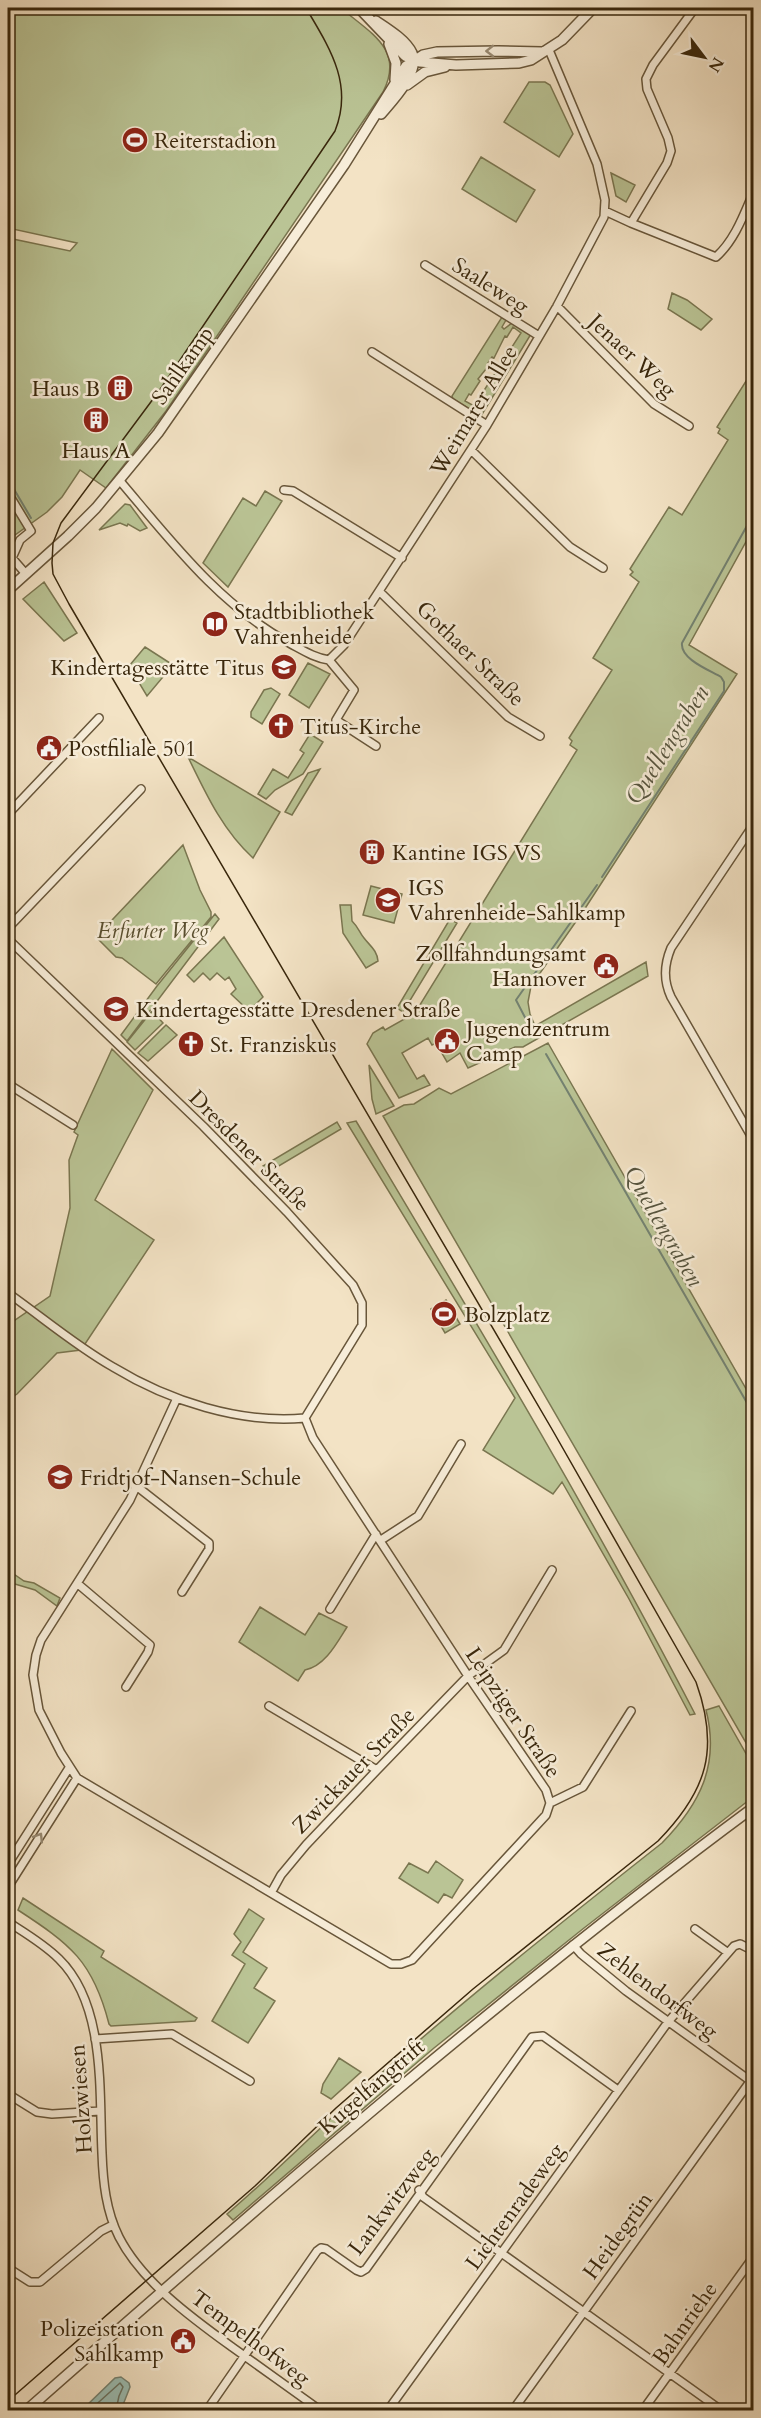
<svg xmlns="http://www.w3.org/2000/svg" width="761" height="2418" viewBox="0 0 761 2418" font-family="Cardo,serif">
<rect width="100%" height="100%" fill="#f3e3c5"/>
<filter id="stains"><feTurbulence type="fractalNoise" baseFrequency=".00333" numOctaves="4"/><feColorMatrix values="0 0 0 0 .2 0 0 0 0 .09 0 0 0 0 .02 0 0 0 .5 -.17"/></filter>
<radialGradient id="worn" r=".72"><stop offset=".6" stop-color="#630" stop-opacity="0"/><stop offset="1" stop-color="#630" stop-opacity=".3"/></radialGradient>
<path fill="#bac495" stroke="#7a7650" stroke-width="1.5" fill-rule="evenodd" d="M8 8H341C370 33 405 49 383 92L166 411 106 488 80 470 62 497 47 512 8 540V238L70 251 77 243 8 228Z
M529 82H545L550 85 573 134 559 157 504 122Z
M481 157 535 190 516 222 462 189Z
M611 173 635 185 626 202 616 196Z
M672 293 687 300 712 319 701 330 668 309Z
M502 317 506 320 502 327 504 329 512 323 531 334 481 416 453 399 452 396ZM513 327 521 333 474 406 465 401 469 394 471 395 480 381 478 379 490 364 488 363 492 357 494 358 505 336 507 337Z
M753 370V529L689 645 737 674 584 910 531 986 528 1002 530 1014 535 1026 646 962 648 976 523 1047H515L468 1068 460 1053 447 1062 436 1043 432 1045 428 1038 402 1053 417 1079 424 1075 430 1085 399 1098 367 1044 373 1033 383 1027 385 1030 415 1013 577 750 570 745 572 741 569 738 612 670 593 658 639 582 630 575 633 572 630 569 669 507 682 515 728 440 718 433 720 429 717 427Z
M265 491 282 501 228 587 203 563 243 498 256 506Z
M125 504 130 505 147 528 140 531 128 524 127 526 120 523 99 530Z
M44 582 77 633 64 641 23 599Z
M145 647 173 665 147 696 129 666Z
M308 663 330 674 309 708 289 695Z
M271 688 280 694 262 724 251 717V712L264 690Z
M310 734 323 742 303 774 275 790 266 799 258 794 273 769 288 778 304 753 300 750Z
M188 757 280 812 253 858C223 831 206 794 188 757Z
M320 769 292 815 285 812 308 773Z
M183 845 200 890 211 912V917L156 984 122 958 116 957 96 937Z
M371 886 402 894 394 923 363 915Z
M340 905H351L352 921C359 928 359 932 364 938 370 946 377 950 378 961L366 968 343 933Z
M215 914 219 919 127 1041 121 1035 157 986Z
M450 919 457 923 403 1012 397 1008Z
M224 937 263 997 249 1011 231 994 236 989 229 977 225 980 217 973 210 980 203 973 194 982 187 975Z
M152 1011 163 1023 135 1050 127 1042Z
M166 1025 177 1035 148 1061 138 1053Z
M548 1043 753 1401V1755L383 1116 404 1105 414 1104 439 1088 451 1094Z
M112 1049 153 1090 95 1200 154 1240 81 1350 57 1353 17 1394 8 1400V1325L50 1296 70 1208 69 1160 78 1135 74 1132Z
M369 1065 394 1106 376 1114 372 1099Z
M356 1121C473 1317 590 1511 695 1714L690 1715 629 1599 562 1482 553 1494 483 1450 515 1398 347 1123Z
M337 1122 341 1129 267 1173 263 1166Z
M446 1300 460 1324 445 1333 431 1309Z
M8 1570 24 1581 34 1583 60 1598 57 1606 35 1590 8 1582Z
M260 1607 305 1635 319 1613 347 1627C337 1643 325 1666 305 1670L298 1681 239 1642Z
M719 1706 753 1766V1797L584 1928 434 2048 233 2220 227 2214C267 2180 303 2144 341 2109 444 2016 553 1929 662 1843 700 1804 720 1765 706 1710Z
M436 1861 463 1880 452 1898 444 1894 438 1903 399 1878 409 1863 428 1873Z
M23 1898 104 1951 101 1957 197 2018 195 2021 111 2026 109 2024C93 1961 70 1944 18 1910Z
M249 1909 264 1919 243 1952 267 1968 254 1988 275 2001 248 2043 212 2021 245 1964 232 1955 241 1942 234 1934Z
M339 2058 361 2072 331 2099 321 2093 323 2084Z"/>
<path fill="#9bbeb4" stroke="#748271" stroke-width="1.5" d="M121 2377 129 2383 130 2387 121 2410H82L115 2378Z"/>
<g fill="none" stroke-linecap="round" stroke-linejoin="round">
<path stroke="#6a7260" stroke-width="1.5" d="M90 2410 120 2383 123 2387 119 2396 116 2410"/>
<path stroke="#748271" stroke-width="2" d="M8 479 31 518
M602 877 724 691V682L721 677C709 670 680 659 682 643L754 513
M531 1029 516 1000 597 885
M546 1054 754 1415"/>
<defs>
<path id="minor" d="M695 8 653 65 646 79 647 89 668 138 671 151 667 163 631 223 716 257C735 240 744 214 754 191
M748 8 754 11
M605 211 631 223
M425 265 539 336
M557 306 654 404 689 426
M372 352 487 425
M471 450 570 547 603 568
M120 481C171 541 220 606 291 644 304 651 315 658 329 660
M284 490 293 491 402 558
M8 493 31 531 20 540 12 558 26 574
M380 592 508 717 540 736
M329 660 344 645 487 425 557 306 604 217 605 200 597 164 549 50
M329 660 354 690 336 720 376 746
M8 814 99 718
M754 824 671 948C664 965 663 980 671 997L754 1141
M8 928 141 789
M8 939 203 1126 287 1212 353 1285 362 1303V1325L305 1418
M8 1084 73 1125
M8 1293C42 1317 76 1346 113 1367 169 1401 240 1424 305 1418L313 1438 468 1676 546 1790 550 1803 546 1815 412 1960 401 1964H391L77 1778 61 1753 39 1710 33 1675 36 1655 41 1640 130 1500 177 1398
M135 1485 209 1543V1549L182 1592
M381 1540 418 1516 461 1444
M78 1584 150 1645 148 1652 126 1687
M330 1609 376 1534
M269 1706 377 1770
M550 1803 583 1787 631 1711
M8 1864 69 1768
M8 1887 77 1778
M271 1893 281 1875 306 1845 377 1770 468 1676 504 1650 552 1570
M8 1922C25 1933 44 1944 59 1959 106 2005 99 2092 102 2153 103 2182 106 2211 119 2237 142 2282 192 2318 232 2347 261 2368 291 2389 320 2410
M695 1929 727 1952
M573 1945 581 1954 626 1991 752 2082
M95 2039 172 2034 250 2081
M8 2094 37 2112 52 2114 100 2111
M419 2190 423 2197 721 2410
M8 2268 30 2282H40L101 2231 113 2225
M207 2410 317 2251 321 2248 326 2249 356 2270 361 2272 366 2269 532 2037 543 2036 618 2090
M388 2410 668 2022 734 1946 740 1944 754 1951
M513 2410 754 2076
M643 2410 754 2256"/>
<path id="tertiary" d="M359 8 405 56 420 62 456 65 519 63 531 60 562 40 593 8
M376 21C388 29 406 40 412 53 421 71 392 101 381 114
M389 44 396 63 395 80
M407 85 425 72 445 67
M8 590 68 536 96 508 158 433 344 165 406 66 423 55 437 52 498 51 542 52
M27 2410C263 2202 500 1995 754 1807"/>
</defs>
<use href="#minor" stroke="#68563a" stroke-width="10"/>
<use href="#tertiary" stroke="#68563a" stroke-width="12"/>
<use href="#minor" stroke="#f7edd9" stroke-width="7"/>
<use href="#tertiary" stroke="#f7edd9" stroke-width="9"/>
<path stroke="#39270c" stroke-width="1.5" d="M8 2401 255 2186 336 2108 473 1989 658 1841C707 1791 720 1749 696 1682L553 1431 69 604 53 574 52 563 53 543 61 523 159 391 335 131C354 84 329 47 306 8"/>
</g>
<defs><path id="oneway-chevron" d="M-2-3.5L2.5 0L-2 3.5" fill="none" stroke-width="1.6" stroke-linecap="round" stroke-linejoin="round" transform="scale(1.5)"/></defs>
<g stroke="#988a72">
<use href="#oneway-chevron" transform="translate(490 51) rotate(179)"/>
<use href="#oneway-chevron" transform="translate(39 1837) rotate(-58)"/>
</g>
<defs>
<symbol id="stadium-disc" viewBox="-11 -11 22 22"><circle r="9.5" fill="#8f2418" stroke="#f7edd9"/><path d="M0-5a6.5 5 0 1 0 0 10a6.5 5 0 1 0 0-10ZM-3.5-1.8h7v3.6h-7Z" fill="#fff"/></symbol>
<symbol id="building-disc" viewBox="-11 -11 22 22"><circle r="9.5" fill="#8f2418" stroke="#f7edd9"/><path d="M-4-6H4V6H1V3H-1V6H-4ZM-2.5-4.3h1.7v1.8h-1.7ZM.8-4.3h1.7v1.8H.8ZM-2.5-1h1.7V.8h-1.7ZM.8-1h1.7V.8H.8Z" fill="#fff"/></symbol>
<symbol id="library-disc" viewBox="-11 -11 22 22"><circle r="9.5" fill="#8f2418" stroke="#f7edd9"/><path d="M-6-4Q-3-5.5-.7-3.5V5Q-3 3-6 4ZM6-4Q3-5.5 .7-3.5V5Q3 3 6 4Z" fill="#fff"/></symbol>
<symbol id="school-disc" viewBox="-11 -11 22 22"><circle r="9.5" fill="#8f2418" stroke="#f7edd9"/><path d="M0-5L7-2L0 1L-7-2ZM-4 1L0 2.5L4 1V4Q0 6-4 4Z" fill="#fff"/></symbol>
<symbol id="church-disc" viewBox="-11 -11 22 22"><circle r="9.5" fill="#8f2418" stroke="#f7edd9"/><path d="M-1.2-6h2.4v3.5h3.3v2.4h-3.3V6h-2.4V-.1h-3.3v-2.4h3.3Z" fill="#fff"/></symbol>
<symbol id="civic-disc" viewBox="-11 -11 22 22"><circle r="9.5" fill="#8f2418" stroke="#f7edd9"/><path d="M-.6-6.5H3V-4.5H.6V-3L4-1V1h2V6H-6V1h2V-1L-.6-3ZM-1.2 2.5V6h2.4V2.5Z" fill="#fff"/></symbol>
</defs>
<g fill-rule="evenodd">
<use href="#stadium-disc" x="120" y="125" width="30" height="30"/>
<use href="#building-disc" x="105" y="373" width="30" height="30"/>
<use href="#building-disc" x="81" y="405" width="30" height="30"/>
<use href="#library-disc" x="200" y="609" width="30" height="30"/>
<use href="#school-disc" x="269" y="652" width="30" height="30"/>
<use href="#church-disc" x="266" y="711" width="30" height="30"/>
<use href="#civic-disc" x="34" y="733" width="30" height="30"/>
<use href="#building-disc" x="357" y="837" width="30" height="30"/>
<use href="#school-disc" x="373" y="885" width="30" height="30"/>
<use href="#civic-disc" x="591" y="951" width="30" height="30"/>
<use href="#school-disc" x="101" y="994" width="30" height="30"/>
<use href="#civic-disc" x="432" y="1026" width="30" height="30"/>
<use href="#church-disc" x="176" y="1029" width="30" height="30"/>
<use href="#stadium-disc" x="429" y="1299" width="30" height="30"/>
<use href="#school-disc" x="45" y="1462" width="30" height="30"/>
<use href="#civic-disc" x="168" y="2326" width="30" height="30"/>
</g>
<g text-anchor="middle" stroke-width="5" stroke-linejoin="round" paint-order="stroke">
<g font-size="22" fill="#39270c" stroke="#f7edd9" text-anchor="start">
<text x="154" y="148">Reiterstadion</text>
<text x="100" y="396" text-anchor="end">Haus B</text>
<text x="96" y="458" text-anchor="middle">Haus A</text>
<text x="234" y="619">Stadtbibliothek<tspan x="234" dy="25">Vahrenheide</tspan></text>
<text x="264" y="675" text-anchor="end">Kindertagesstätte Titus</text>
<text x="300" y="734">Titus-Kirche</text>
<text x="68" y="756">Postfiliale 501</text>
<text x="392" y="860">Kantine IGS VS</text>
<text x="408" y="895">IGS<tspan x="408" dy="25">Vahrenheide-Sahlkamp</tspan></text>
<text x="586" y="961" text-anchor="end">Zollfahndungsamt<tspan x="586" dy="25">Hannover</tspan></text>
<text x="136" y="1017">Kindertagesstätte Dresdener Straße</text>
<text x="466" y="1036">Jugendzentrum<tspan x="466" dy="25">Camp</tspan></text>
<text x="210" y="1052">St. Franziskus</text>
<text x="464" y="1322">Bolzplatz</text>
<text x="80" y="1485">Fridtjof-Nansen-Schule</text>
<text x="164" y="2336" text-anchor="end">Polizeistation<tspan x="164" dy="25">Sahlkamp</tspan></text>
</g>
<g font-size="22" fill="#39270c" stroke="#f7edd9">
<text transform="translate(491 285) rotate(32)" y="8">Saaleweg</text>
<text transform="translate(633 355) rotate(43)" y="8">Jenaer Weg</text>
<text transform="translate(182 365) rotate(-55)" y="8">Sahlkamp</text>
<text transform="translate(473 410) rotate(-59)" y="8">Weimarer Allee</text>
<text transform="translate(471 653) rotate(44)" y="8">Gothaer Straße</text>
<text transform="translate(250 1150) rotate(45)" y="8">Dresdener Straße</text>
<text transform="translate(514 1712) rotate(56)" y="8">Leipziger Straße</text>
<text transform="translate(353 1770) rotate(-46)" y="8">Zwickauer Straße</text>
<text transform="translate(658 1990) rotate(37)" y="8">Zehlendorfweg</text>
<text transform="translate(371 2086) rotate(-41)" y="8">Kugelfangtrift</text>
<text transform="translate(80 2099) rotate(-94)" y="8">Holzwiesen</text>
<text transform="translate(391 2201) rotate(-53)" y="8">Lankwitzweg</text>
<text transform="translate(514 2206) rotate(-54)" y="8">Lichtenradeweg</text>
<text transform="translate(617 2235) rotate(-54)" y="8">Heidegrün</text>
<text transform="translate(684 2323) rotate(-55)" y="8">Bahnriehe</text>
<text transform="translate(251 2337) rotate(37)" y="8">Tempelhofweg</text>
</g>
<g font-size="22" font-style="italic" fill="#594e2e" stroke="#f7edd9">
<text x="153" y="938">Erfurter Weg</text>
</g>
<g font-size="24" font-style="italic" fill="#56543e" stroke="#f7edd9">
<text transform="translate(667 745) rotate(-58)" y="8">Quellengraben</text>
<text transform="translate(664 1226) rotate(60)" y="8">Quellengraben</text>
</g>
</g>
<rect width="761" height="2418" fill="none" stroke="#f3e3c5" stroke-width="30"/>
<rect x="9" y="9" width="743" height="2400" fill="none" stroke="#39270c" stroke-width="3"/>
<rect x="15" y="15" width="731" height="2388" fill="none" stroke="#39270c" stroke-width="1.5"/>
<g transform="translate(704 57) rotate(122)" stroke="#f7edd9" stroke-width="4.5" paint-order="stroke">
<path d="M0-4.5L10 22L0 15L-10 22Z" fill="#39270c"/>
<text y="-9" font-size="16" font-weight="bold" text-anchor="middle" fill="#39270c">N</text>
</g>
<rect width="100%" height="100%" filter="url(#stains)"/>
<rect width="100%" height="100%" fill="url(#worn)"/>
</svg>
